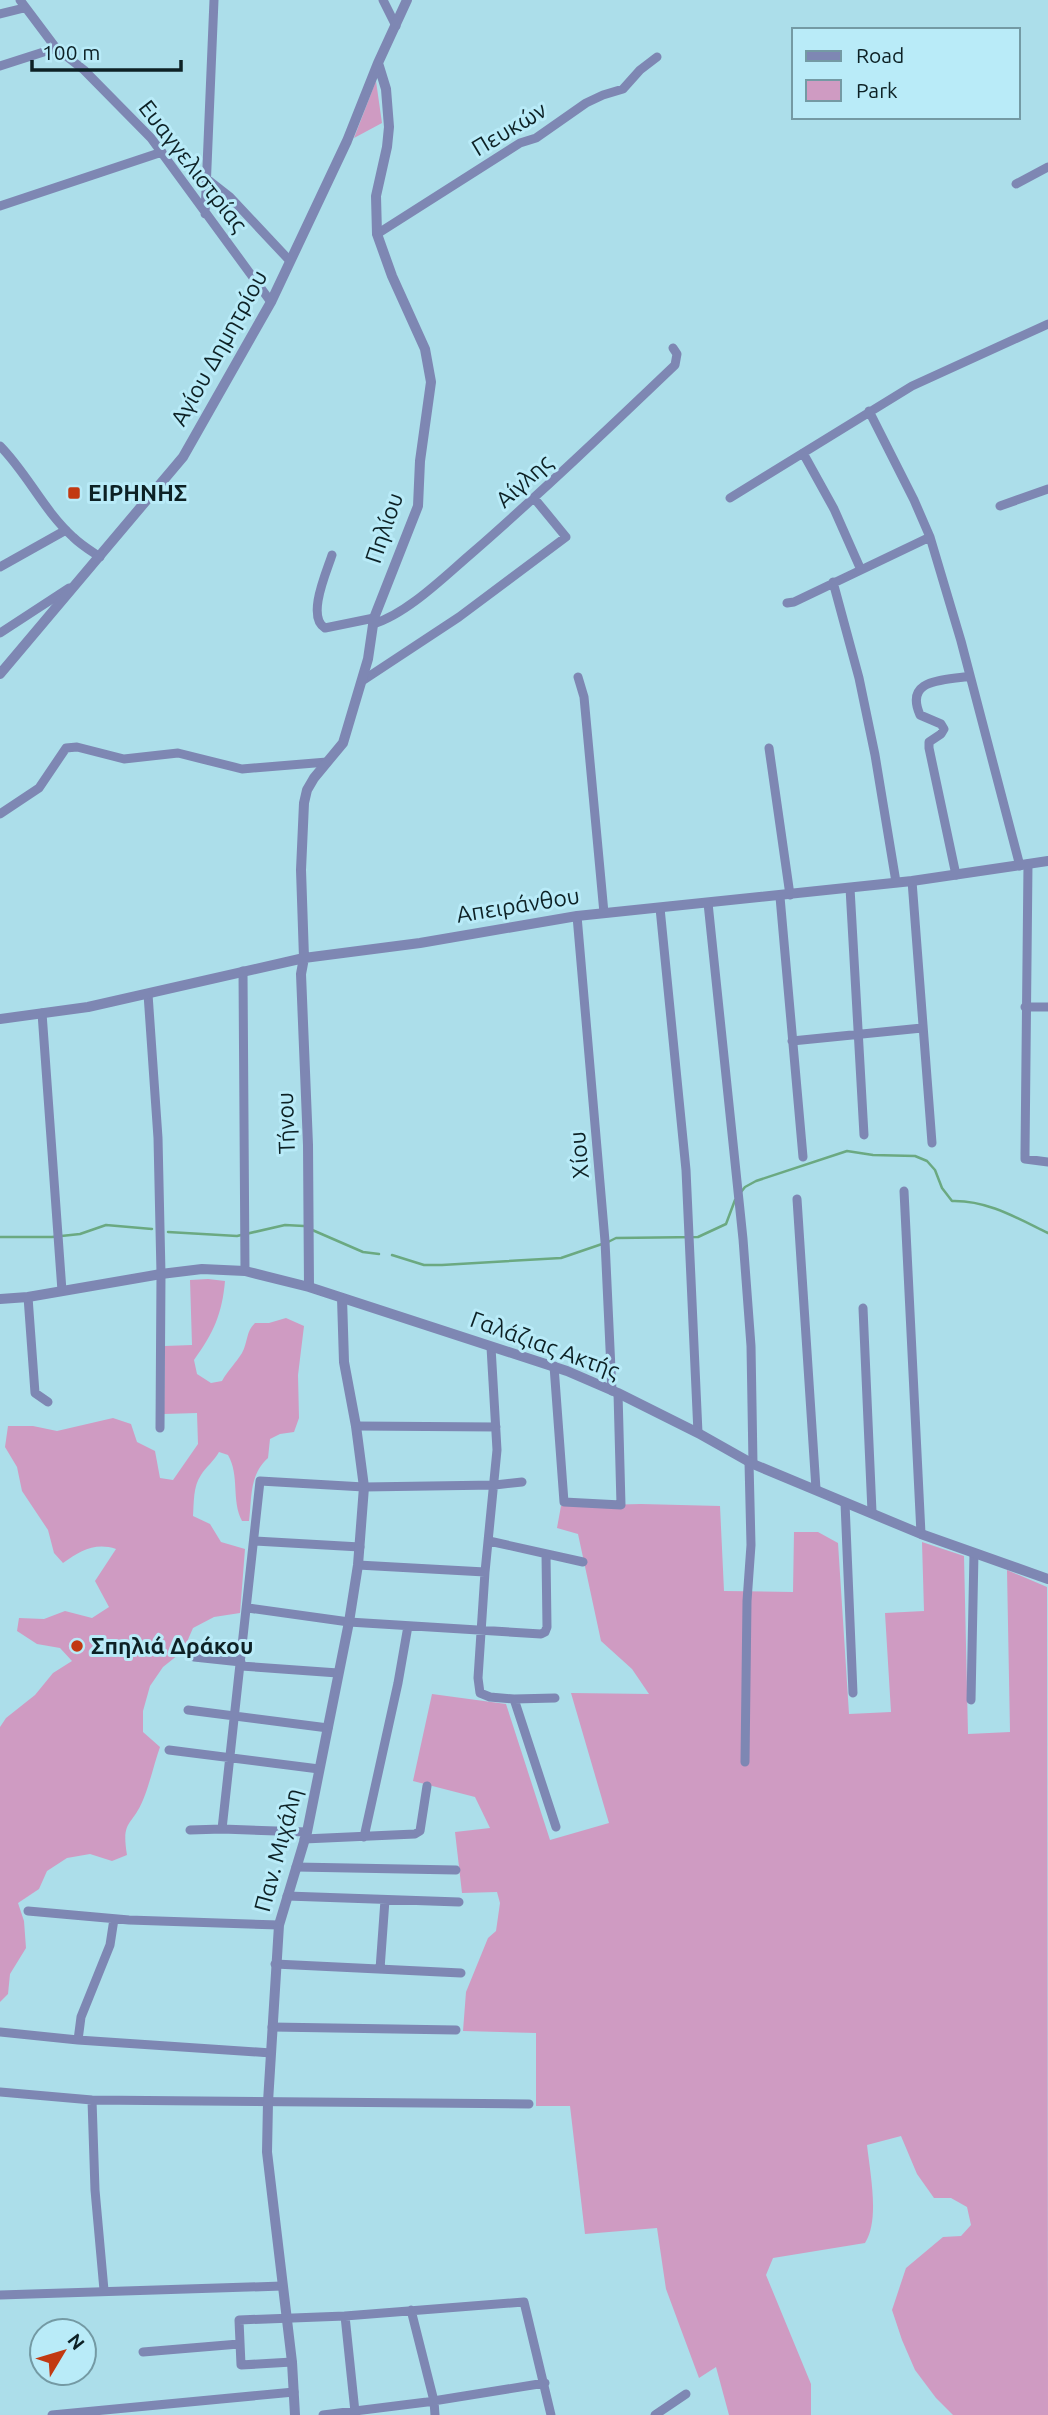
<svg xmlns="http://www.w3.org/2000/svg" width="1048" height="2415" viewBox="0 0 1048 2415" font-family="Ubuntu,sans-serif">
<rect width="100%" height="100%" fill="#acdeea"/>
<path fill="#cf9bc2" d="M376 81 382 123 354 138Z
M208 1279 225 1281C222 1314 214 1332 194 1360L197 1374 211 1383 222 1381C228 1370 236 1363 242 1353 248 1342 246 1331 255 1323H269L286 1318 304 1326 298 1375 299 1418 294 1432 280 1434 270 1439 268 1458C249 1475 252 1498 249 1521H242C231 1500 240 1476 228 1455L219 1452C214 1461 206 1467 201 1475 193 1486 194 1503 193 1516L210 1524 221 1542 245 1549 240 1613 214 1617 193 1628 183 1651 163 1667 150 1686 143 1711V1732L160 1747C154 1764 150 1783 143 1800 132 1827 121 1819 127 1855L112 1861 90 1854 67 1858 47 1871 39 1889 18 1903 24 1921 26 1948 10 1974 8 1994 0 2002V1727L6 1718 35 1695 53 1673 72 1661 60 1648 37 1644 17 1631 19 1618 44 1619 65 1611 92 1618 109 1607 95 1581 116 1549C95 1542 80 1551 63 1563L54 1553 48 1530 22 1491 17 1467 5 1447 8 1426H33L57 1431 113 1418 131 1424 137 1442 155 1451 160 1478 173 1480 198 1444 197 1413 164 1414 165 1346 192 1345 190 1280Z
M641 1504 720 1506 724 1591 793 1592 794 1532H818L838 1543 849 1714 891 1712 885 1613 924 1611 922 1542 964 1556 968 1734 1010 1732 1007 1570 1047 1587 1048 2415H953L936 2398 915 2370 902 2340 892 2310 906 2268 943 2237 961 2236 971 2225 967 2207 951 2198H934L917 2174 901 2136 867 2145C870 2173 880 2220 865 2243L773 2258 766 2275 811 2384V2415H729L716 2367 699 2378 666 2289 657 2228 585 2234 570 2106H536V2033L463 2031 466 1992 488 1938 496 1931 500 1903 497 1892 462 1893 455 1832 490 1828 475 1797 413 1781 432 1694 506 1704 550 1840 609 1823 571 1693 649 1694 632 1669 601 1641 578 1534 557 1528 561 1506Z"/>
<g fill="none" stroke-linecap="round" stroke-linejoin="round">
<path stroke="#6ba981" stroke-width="2.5" d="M741 1192 745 1187 756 1181 847 1151 873 1155 915 1156 927 1161 935 1170 942 1188 952 1201C987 1200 1017 1218 1048 1233
M310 1229 363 1252 379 1254
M168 1232 237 1236 285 1225 304 1226
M0 1237H52L80 1234 106 1225 152 1229
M608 1242 616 1238 698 1237 726 1224 735 1200
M392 1255 424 1265H442L561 1258 602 1244"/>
<path stroke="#7e87b3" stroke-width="9" d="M20 0 56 48 84 70 151 138 271 302
M383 0 396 26
M0 14 24 8
M0 66 56 48
M207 179 230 197 290 261
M1016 184 1048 167
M0 206 162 152
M205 214 214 0
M377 234 520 143 536 138 586 103 603 95 623 89 640 70 657 57
M869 411 914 500 930 537 961 641 1020 866
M0 446C27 473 44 511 73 537 81 545 91 551 100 557
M803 453 834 509 861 570
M730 498 912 386 1048 324
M1000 506 1048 489
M332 555C327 571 306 617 325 628L374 618
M0 567 66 530
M833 582 859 678 875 755 896 882
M787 603 794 602 930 537
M373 624C407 614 445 576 472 553 542 492 608 429 675 365L677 354 673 348
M0 633 69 588
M578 677 584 697 604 913
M362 681 459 617 566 537 534 498
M769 748 790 895
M0 814 39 788 66 748 77 747 124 759 178 753 242 769 327 762
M1028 864 1025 1154V1159L1048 1162
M956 875 929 748V742L941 734 944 729 941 724 920 715C904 678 943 681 970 676
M912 881 932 1143
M850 888 864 1135
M780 897 803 1157
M708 903 743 1239 751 1346 753 1464
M660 908 686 1170 698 1433
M577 916 605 1241 612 1391
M243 971 245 1271
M148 994 158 1138 161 1274 160 1428
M1025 1007H1048
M42 1013 62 1291
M792 1041 922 1028
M904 1191 921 1534
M797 1199 816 1489
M28 1297 35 1393 48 1402
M863 1308 872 1512
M491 1347 497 1450 485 1572 478 1678 480 1693 490 1697 514 1699 556 1827
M554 1366 564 1502 621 1505 618 1393
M356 1426 496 1427
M845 1503 853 1693
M255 1541 360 1547
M489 1541 583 1562
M358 1565 485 1572
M248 1608 349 1622 541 1634 545 1632 547 1627 546 1554
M194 1657 241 1662
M241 1666 338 1673
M514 1699 555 1698
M971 1700 974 1553
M188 1710 328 1728
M169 1750 319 1769
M745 1762 747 1601 751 1545 749 1462
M190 1830 222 1829
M307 1832 222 1829 260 1481 364 1487 495 1485 522 1482
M364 1837 398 1683 408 1626
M304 1839 415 1834 420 1831 427 1786
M296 1867 456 1870
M287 1896 459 1902
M28 1911 129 1920 279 1925
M275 1964 461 1973
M380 1969 385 1900
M272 2027 456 2030
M0 2032 78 2040 271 2053
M78 2040 81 2017 110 1945 114 1919
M0 2092 92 2100 529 2104
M92 2100 95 2190 104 2290
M0 2295 282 2286
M411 2310 434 2401 435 2415
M345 2316 355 2412
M143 2352 239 2344
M292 2362 241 2365 239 2320 345 2316 524 2302 551 2415
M52 2415 294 2392
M323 2415 427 2402 545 2383
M655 2415 686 2394"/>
<path stroke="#7e87b3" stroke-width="10" d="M0 674 183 457 271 302 347 141 378 63 407 0
M0 1019 88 1007 304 958 420 943 577 916 912 881 1048 861
M309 1287 308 1145 301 974 304 958 301 870 304 803 307 790 314 778 343 743 368 659 374 618 418 506 420 461 431 382 425 349 392 276 377 234 376 196 387 147 389 127 386 89 378 63
M0 1299 28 1297 161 1274 202 1269 245 1271 309 1287 567 1371 618 1393 698 1433 753 1464 921 1534 1048 1579
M295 2415 292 2362 267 2152 268 2102 279 1925 307 1832 349 1622 358 1565 364 1487 356 1426 344 1362 342 1298"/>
</g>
<g fill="#c23912" stroke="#b9ebf8" stroke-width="2.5">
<rect x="67" y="486" width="14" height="14" rx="3.5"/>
<circle cx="77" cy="1646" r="7"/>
</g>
<g text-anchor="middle" stroke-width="6" stroke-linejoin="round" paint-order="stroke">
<g font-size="23" fill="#0d2125" stroke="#b9ebf8">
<text transform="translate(509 129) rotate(-31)" y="8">Πευκών</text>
<text transform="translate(193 166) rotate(52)" y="8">Ευαγγελιστρίας</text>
<text transform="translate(219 348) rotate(-61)" y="8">Αγίου Δημητρίου</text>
<text transform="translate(524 481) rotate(-42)" y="8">Αίγλης</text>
<text transform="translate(384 528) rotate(-71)" y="8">Πηλίου</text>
<text transform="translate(518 905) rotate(-9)" y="8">Απειράνθου</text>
<text transform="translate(286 1123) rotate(-92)" y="8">Τήνου</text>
<text transform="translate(579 1155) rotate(-95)" y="8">Χίου</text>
<text transform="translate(545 1345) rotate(20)" y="8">Γαλάζιας Ακτής</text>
<text transform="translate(278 1850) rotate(-75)" y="8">Παν. Μιχάλη</text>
</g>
<g font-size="23" font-weight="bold" fill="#0d2125" stroke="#b9ebf8" text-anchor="start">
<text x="88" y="501">ΕΙΡΗΝΗΣ</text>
<text x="91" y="1654">Σπηλιά Δράκου</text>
</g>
</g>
<rect x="792" y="28" width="228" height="91" fill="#b9ebf8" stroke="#749aa4" stroke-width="2"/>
<rect x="806" y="51" width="35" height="10" fill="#7e87b3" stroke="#749aa4" stroke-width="2"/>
<text x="856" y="63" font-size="21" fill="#0d2125">Road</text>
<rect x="806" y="80" width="35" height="21" fill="#cf9bc2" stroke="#749aa4" stroke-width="2"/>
<text x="856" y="98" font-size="21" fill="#0d2125">Park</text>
<g transform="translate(63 2352) rotate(52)"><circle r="33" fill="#b9ebf8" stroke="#749aa4" stroke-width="2"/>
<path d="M0-5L12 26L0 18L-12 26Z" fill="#c23912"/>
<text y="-10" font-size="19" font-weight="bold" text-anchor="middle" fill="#0d2125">N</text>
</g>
<path d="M32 60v10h149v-10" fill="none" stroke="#0d2125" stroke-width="3.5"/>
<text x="42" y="60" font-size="21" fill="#0d2125" stroke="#b9ebf8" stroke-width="5" paint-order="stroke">100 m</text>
</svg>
